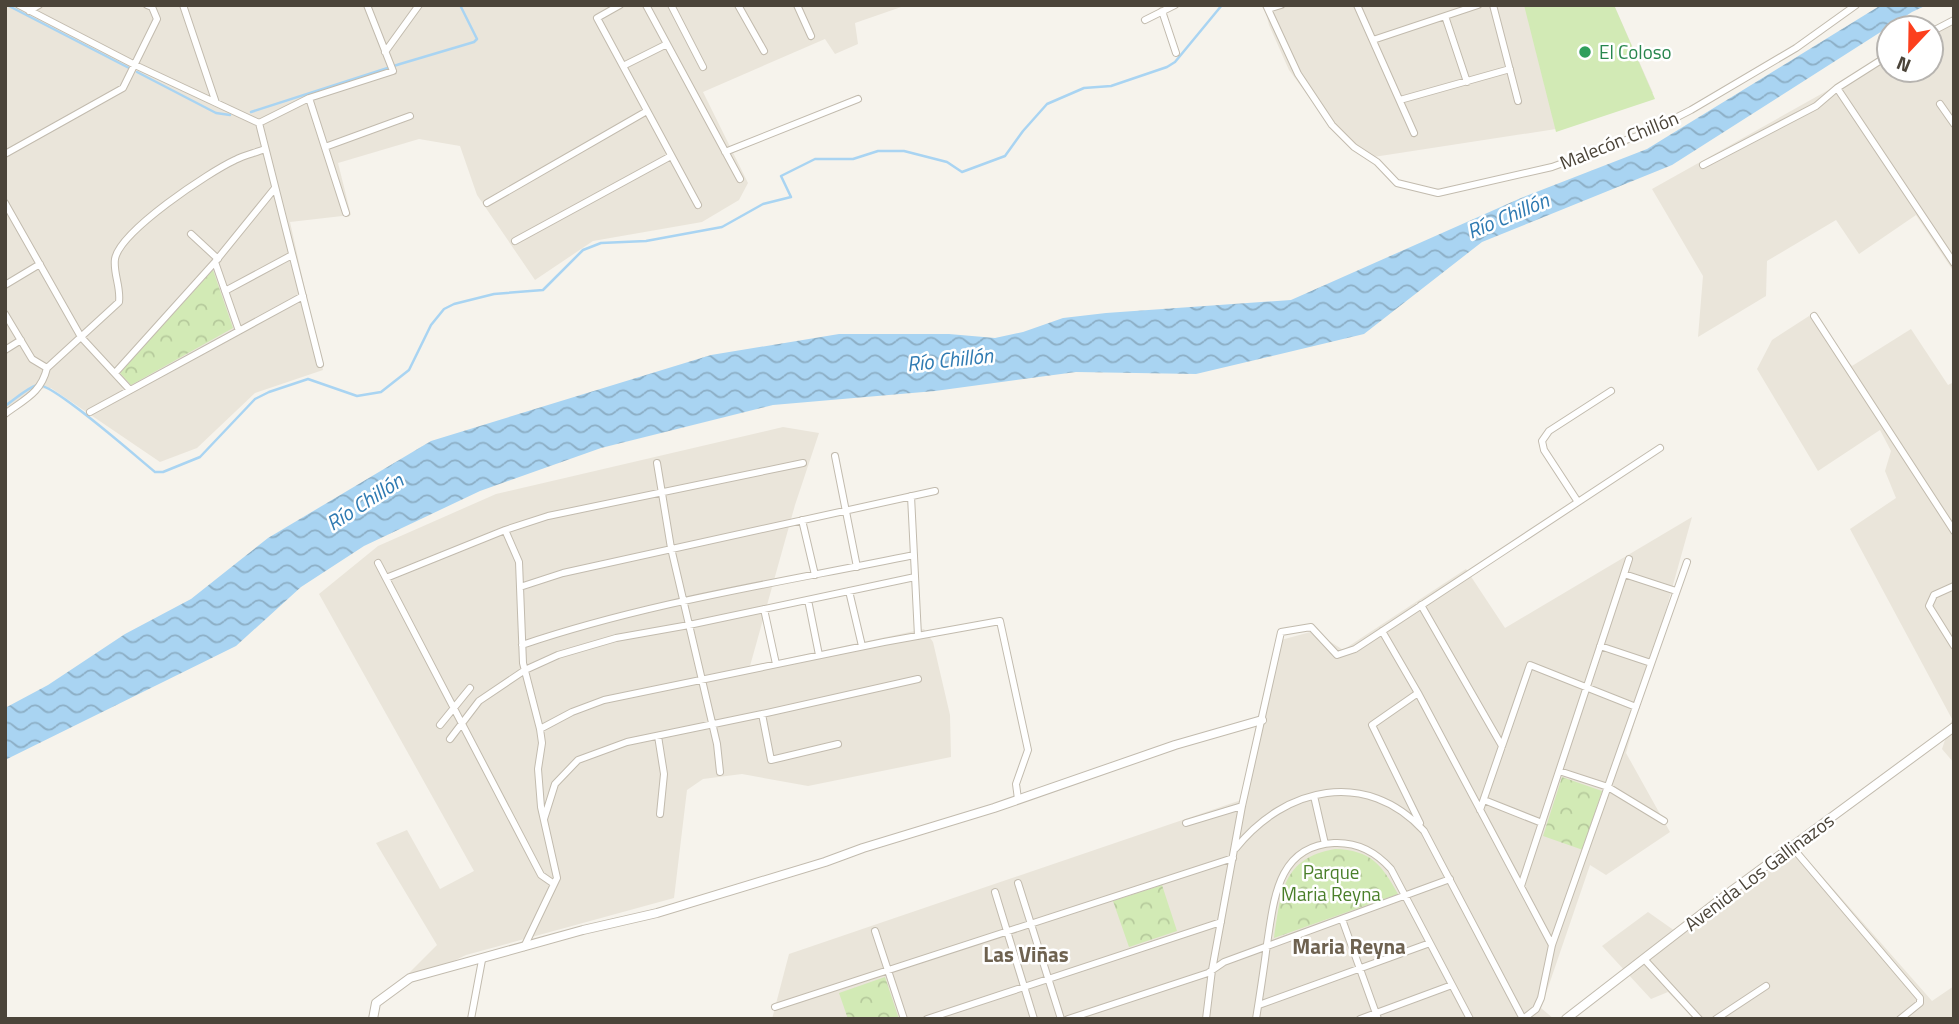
<svg xmlns="http://www.w3.org/2000/svg" width="1959" height="1024" viewBox="0 0 1959 1024" font-family="'Titillium Web',sans-serif">
<defs>
<pattern id="park-crowns" width="20" height="18" patternUnits="userSpaceOnUse" patternTransform="scale(1.75)"><rect width="20" height="18" fill="#d2eab5"/><path d="M2 6a3 3 0 1 1 6 0M12 15a3 3 0 1 1 6 0" fill="none" stroke="#b6ca9c"/></pattern>
<pattern id="water-waves" width="16" height="10" patternUnits="userSpaceOnUse" patternTransform="scale(1.75)"><rect width="16" height="10" fill="#a9d4f2"/><path d="M0 5q4-4 8 0t8 0" fill="none" stroke="#8caec5"/></pattern>
</defs>
<rect width="100%" height="100%" fill="#f6f3ec"/>
<path fill="#eae5da" d="M5 5H907L855 23 858 44 835 54 825 39 703 92 748 183 739 200 702 222 593 241 535 280 477 195 460 146 419 139 338 163 351 215 290 222 323 370 255 393 197 448 160 462 51 388 34 389 5 409Z
M1264 5H1614L1653 93 1556 129 1367 158 1334 131 1289 70 1269 25Z
M1954 20V272L1916 215 1859 254 1836 220 1767 261 1766 296 1698 337 1703 276 1652 189 1889 56V70H1931V32Z
M1809 316 1852 366 1911 329 1948 385 1954 382V763L1942 749 1952 719 1850 529 1896 498 1885 471 1891 451 1880 430 1818 471 1757 369 1772 340Z
M783 427 819 433 795 505 750 666 924 629 933 642 950 715 951 757 808 786 742 774 703 779 687 790 674 898 466 955 407 984 409 973 437 945 376 843 407 830 440 889 474 871 319 594 378 546 496 494Z
M1692 517 1626 753 1670 832 1606 875 1590 865 1541 1008 1554 1019H772L789 954 1247 798 1281 640 1314 631 1343 650 1466 569 1505 628Z
M1800 851 1932 1001 1954 986V1019H1694L1668 992 1651 999 1602 946 1648 912 1675 931Z"/>
<path fill="url(#park-crowns)" d="M213 270 233 328 131 385 120 373Z
M1562 777 1602 791 1583 850 1543 836Z
M1335 849C1371 850 1382 865 1398 894L1274 938C1281 893 1282 858 1335 849Z
M1162 885 1177 931 1129 947 1113 901Z
M885 977 899 1019H848L839 993Z"/>
<path fill="#d2eab5" d="M1524 5H1614L1655 99 1556 132Z"/>
<path fill="url(#water-waves)" d="M1881 5H1927L1912 12 1672 165 1482 242 1364 334 1196 374 1076 372 935 391 773 405 601 448 480 491 364 546 301 587 236 646 5 760V708L48 685 125 634 191 599 268 538 431 441 711 355 839 334H949L995 338 1023 332 1063 318 1106 313 1291 300 1521 198 1647 149Z"/>
<g fill="none" stroke-linecap="round" stroke-linejoin="round">
<path stroke="#a9d4f2" stroke-width="2.5" d="M7 5 129 68
M137 72 216 113 230 115
M251 112 400 64 474 42 477 39 460 5
M5 406C14 400 27 388 37 385 51 381 140 460 155 472H163L200 457 255 399 269 392 308 379 357 396 381 392 409 370 431 325 444 309 454 304 494 294 543 290 583 250 601 243 646 241 722 227 763 204 791 197 781 176 815 159H853L878 151H904L947 162 962 172 1005 156 1023 131 1047 104 1084 88 1111 86 1167 67 1175 62 1222 5"/>
<defs>
<path id="minor" d="M19 5 135 65 259 123 320 364
M183 5 216 103
M620 5 597 18 698 205
M646 5 740 179
M671 5 703 67
M738 5 764 51
M797 5 811 36
M1266 5 1298 74 1332 125 1354 147 1377 162 1397 183 1438 193 1552 167 1648 132 1691 110 1796 48 1856 5
M1357 5 1414 133
M1493 5 1518 101
M1268 9 1281 5
M29 11 39 5
M1162 11 1176 53
M1445 16 1467 82
M1145 20 1175 5
M1931 32 1954 20
M1373 40 1478 5
M385 52 419 5
M623 66 667 44
M1837 88 1954 263
M309 98 346 213
M1400 100 1510 69
M1940 104 1954 124
M259 123 309 98 393 71 367 5
M325 147 410 116
M725 152 858 99
M5 154 123 88 157 19 152 7 147 5
M1703 165 1816 106 1837 88 1889 55
M5 203 81 337 130 390
M487 203 647 111
M191 234 218 259
M515 241 671 156
M215 262 239 331
M5 285 40 264
M225 291 292 255
M5 314 32 359 47 368
M1814 316 1954 531
M5 350 21 340
M115 373 215 262 275 188
M90 412 303 296
M5 414C25 399 41 393 47 368L119 302C121 287 113 273 115 259 120 231 209 172 235 160 244 155 255 153 265 149
M835 456 857 567
M657 463 671 548 717 744 720 772
M911 496 918 636
M1578 502 1544 450 1542 441 1549 431 1611 391
M802 520 815 575
M505 530 519 562 523 663 540 729 542 743 538 769 541 807 557 878 524 947
M378 563 541 875 554 884
M1624 574 1676 591
M386 578 505 530 548 516 803 463
M1954 586 1934 595 1929 606 1954 646
M520 587 563 573 935 491
M849 591 862 646
M808 600 819 655
M1421 605 1502 746
M764 609 776 664
M1382 631 1418 693 1552 945
M522 645C649 602 783 582 914 555
M1600 646 1651 663
M1418 693 1372 725 1420 823
M440 725 470 688
M540 729 572 712 604 700 884 642 1000 621 1028 750 1016 784 1018 799
M658 736 664 774 660 814
M450 739 479 701 525 670 558 655 616 638 689 625 915 577
M838 744 771 760 762 714 918 679
M1559 771 1608 787 1664 821
M1314 796 1325 844
M1484 800 1542 823
M1480 810 1530 665 1636 707
M544 819 555 784 578 760 627 742 762 714
M1186 823 1242 806
M1792 847 1920 998V1003L1900 1019
M1236 848C1285 787 1366 768 1424 831L1523 1019
M1018 883 1061 1019
M1521 886 1629 559
M995 892 1034 1019
M1342 919 1378 1019
M875 931 904 1019
M1644 959 1699 1019
M1259 1005 1430 943
M775 1007 1233 858
M471 1019 482 960
M927 1019 1221 922
M1068 1019 1208 973 1224 962 1450 879
M1206 1019 1212 970 1242 806 1281 632 1311 627 1337 655 1355 649 1660 448
M1256 1019C1260 994 1264 969 1267 944 1274 900 1277 846 1334 843 1357 842 1376 852 1391 869L1470 1019
M1360 1019 1452 985
M1523 1019 1536 1009 1541 998 1552 945 1687 562
M1716 1019 1766 986"/>
<path id="tertiary" d="M373 1019 376 1003 410 978 583 930 657 913 825 862 863 848 994 808 1175 745 1262 720
M1566 1019 1730 892 1954 727"/>
</defs>
<use href="#minor" stroke="#c2bbae" stroke-width="8"/>
<use href="#tertiary" stroke="#c2bbae" stroke-width="10"/>
<use href="#minor" stroke="#fff" stroke-width="6"/>
<use href="#tertiary" stroke="#fff" stroke-width="8"/>
</g>
<circle fill="#2e9e5b" stroke="#fff" stroke-width="2.5" cx="1585" cy="52" r="7"/>
<g text-anchor="middle" stroke-width="5" stroke-linejoin="round" paint-order="stroke">
<g font-size="19" fill="#27864d" stroke="#fff" text-anchor="start">
<text x="1599" y="59">El Coloso</text>
</g>
<g font-size="19" fill="#4b4439" stroke="#fff">
<text transform="translate(1619 140) rotate(-22)" y="7">Malecón Chillón</text>
<text transform="translate(1759 872) rotate(-37)" y="7">Avenida Los Gallinazos</text>
</g>
<g font-size="19" fill="#4a7f2a" stroke="#fff">
<text x="1331" y="879">Parque<tspan x="1331" dy="22">Maria Reyna</tspan></text>
</g>
<g font-size="21" font-style="italic" fill="#2e7ab2" stroke="#fff">
<text transform="translate(1508 216) rotate(-23)" y="7">Río Chillón</text>
<text transform="translate(950 360) rotate(-6)" y="7">Río Chillón</text>
<text transform="translate(365 502) rotate(-33)" y="7">Río Chillón</text>
</g>
<g font-size="21" font-weight="bold" fill="#6e6250" stroke="#fff">
<text x="1349" y="954">Maria Reyna</text>
<text x="1026" y="962">Las Viñas</text>
</g>
</g>
<rect width="1959" height="1024" fill="none" stroke="#4b4439" stroke-width="14"/>
<g transform="translate(1910 49) rotate(202)"><circle r="33" fill="#ffffff" stroke="#b7b4b0" stroke-width="2"/>
<path d="M0-5L12 26L0 18L-12 26Z" fill="#fc3f1d"/>
<text y="-10" font-size="19" font-weight="bold" text-anchor="middle" fill="#4b4439">N</text>
</g>
</svg>
